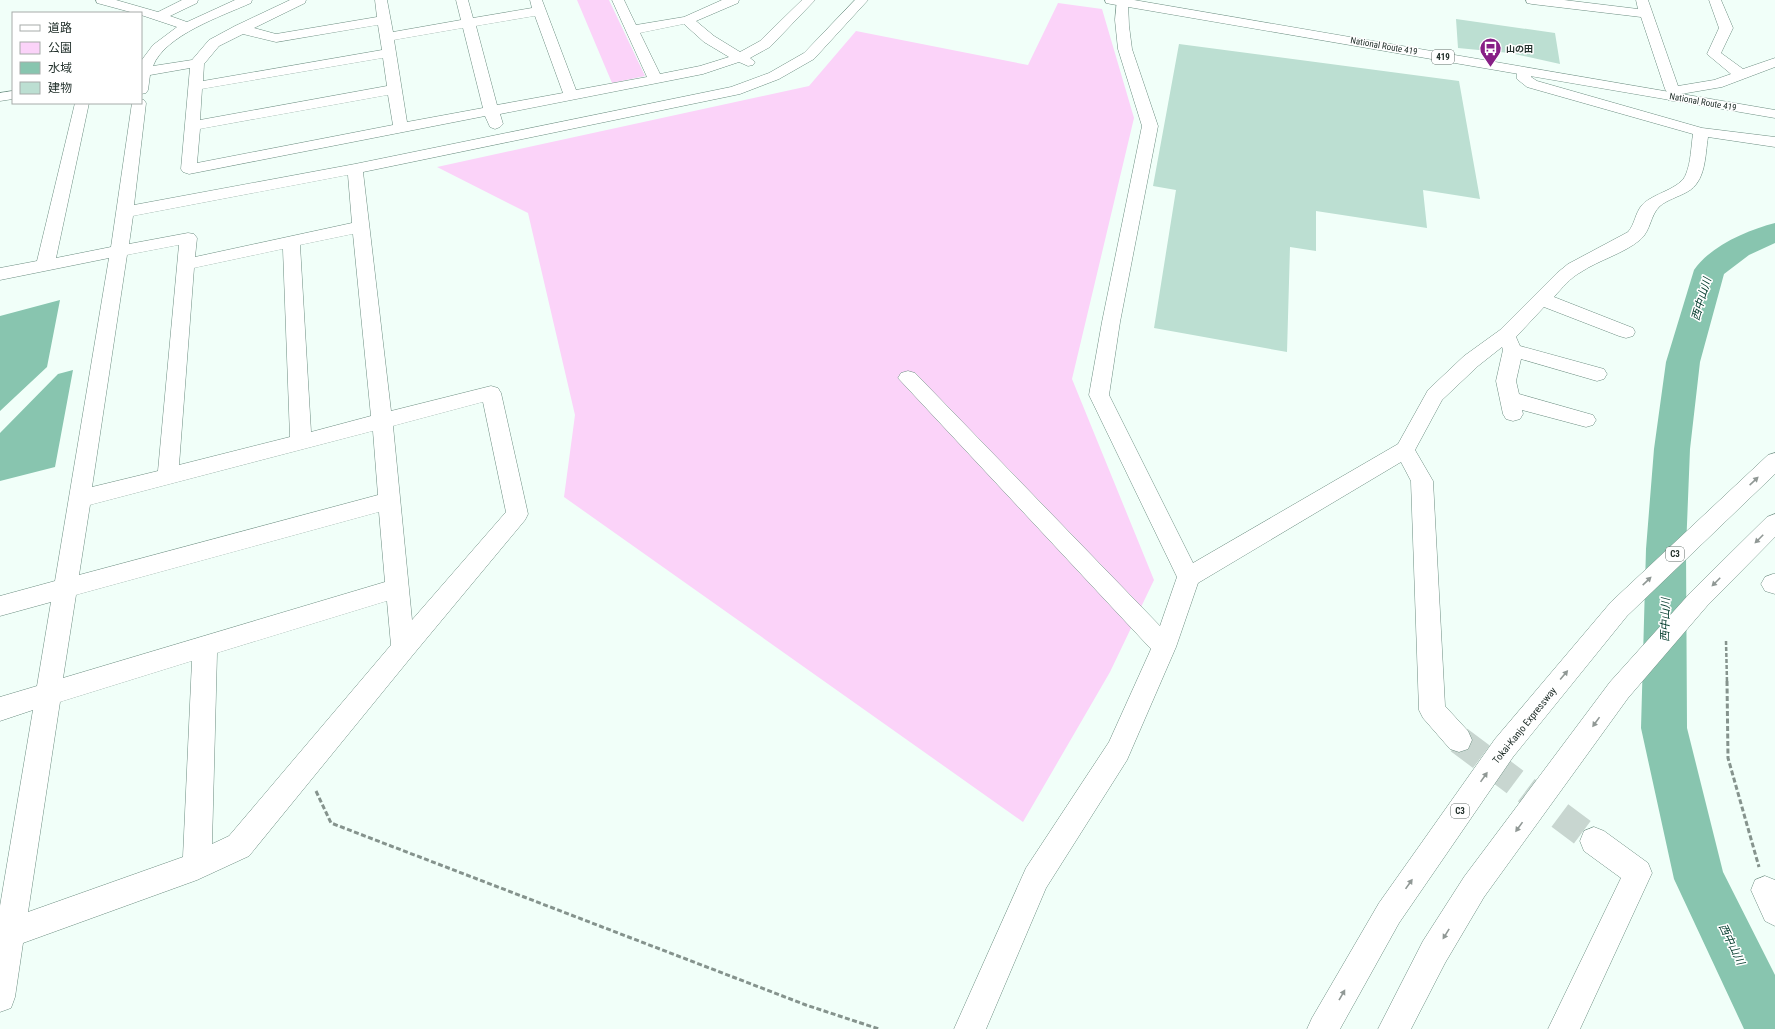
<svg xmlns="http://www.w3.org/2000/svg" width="1775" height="1029" viewBox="0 0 1775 1029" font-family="'Roboto Condensed','Noto Sans JP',sans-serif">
<rect width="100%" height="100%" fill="#f1fff9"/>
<path fill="#fbd3f9" d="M577 0H609L645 76 612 83Z
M1058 3 1102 9 1134 118 1072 379 1154 580 1110 672 1023 822 564 497 575 415 528 213 437 167 809 86 856 31 1028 65Z"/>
<path fill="#88c5af" d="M60 300 47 367 0 411V316Z
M73 370 55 467 0 481V433L58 374Z"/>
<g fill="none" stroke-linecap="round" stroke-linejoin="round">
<path fill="#88c5af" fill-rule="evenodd" d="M1775 223V243L1749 255 1724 274 1700 362 1690 449 1686 549 1687 728 1723 872 1775 975V1029H1744L1674 879 1641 728 1646 549 1654 449 1666 362 1694 270C1710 246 1748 230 1775 223Z"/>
</g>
<path fill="#bcdfd2" d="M1456 19 1555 33 1560 64 1510 53 1458 48Z
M1179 44 1459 81 1480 199 1423 190 1427 228 1316 211V251L1290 247 1287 352 1154 328 1176 190 1153 186Z"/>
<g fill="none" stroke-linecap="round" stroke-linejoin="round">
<path stroke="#c8d6d0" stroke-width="28" stroke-dasharray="28 14" stroke-linecap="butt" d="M1459 740 1594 841"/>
<defs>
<path id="minor" d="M96 0H116L158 12 182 0H198L197 3 170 16 187 22 235 0H252L251 3C222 16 165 35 153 66L192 60 209 40 235 26 290 0H306L305 3 254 28 276 34 377 17 375 0H387L393 32 461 20 456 0H468L473 18 532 8 530 0H542L576 90 647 77 612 0H624L636 25 684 17 722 0H739L738 3 696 21 714 36 740 52 760 41 802 0H815L770 47 750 58 755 62 753 65 748 66 739 62 703 74 500 114 503 124 500 127 495 129 490 127 485 116 189 174 183 172 181 169 190 68 150 75 148 90 146 93 141 94V61L153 45 177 27 141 15V13H134L97 3ZM535 16 563 93 497 105 476 26ZM684 24 704 42 729 57 700 66 660 74 640 33ZM378 25 382 50 203 81 204 64 219 46 243 34 276 42ZM463 28 483 108 407 122 394 40ZM383 58 387 86 200 120 202 89ZM388 95 393 125 197 163 200 129Z
M855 0H868L814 59 779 79 740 94 363 172 391 411 491 386 498 388 501 393 528 514 525 520 412 656 249 856 197 880 23 943 15 997 11 1008 0 1012V906L33 710 0 721V697L37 686 51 602 0 616V596L55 581 109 258 0 280V268L37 261 75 103H89L56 258 111 247 132 103H141V99L144 100 146 103 134 205 355 164 731 87 769 73 804 53ZM348 175 352 223 195 257 197 238 194 234 188 233 129 244 133 216ZM353 234 371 416 311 432 300 245ZM179 245 158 471 92 487 127 255ZM283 249 290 437 179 465 194 268ZM483 402 506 512 412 620 393 426ZM373 431 378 495 79 575 90 505ZM379 512 385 582 63 678 76 595ZM387 601 391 645 229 836 212 844 217 653ZM192 661 183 857 28 912 60 702Z
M1117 0H1127L1128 2 1129 26 1132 49 1158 126 1120 322 1109 395 1193 563 1398 444 1428 390 1464 356 1500 330 1557 273 1568 264 1628 232C1635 224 1635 213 1642 205 1653 193 1681 189 1686 174 1691 162 1691 147 1693 134L1527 87 1517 79V72L1519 69 1524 68 1529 69 1531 72V77L1537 81 1702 128 1775 137V147L1708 137C1705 156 1706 182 1687 192 1678 197 1667 200 1660 206 1650 215 1651 231 1640 240 1623 254 1599 260 1581 272 1570 278 1562 288 1554 297L1633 328 1635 332 1633 336 1626 338 1619 336 1544 307 1516 337 1520 346 1604 369 1607 374 1604 379 1597 381 1521 359 1516 381 1519 394 1593 415 1596 420 1593 425 1586 427 1522 410 1523 414 1520 419 1513 421 1506 419 1503 414 1496 381 1503 350 1502 347 1478 366 1442 400 1415 450 1433 481 1445 706 1468 731 1472 740 1468 749 1459 752 1450 749 1423 718 1419 710 1411 481 1401 462 1198 583 1176 647 1127 760 1046 888 986 1029H954L1026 868 1109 742 1151 649 898 378 901 373 908 371 915 373 1160 626 1177 577 1089 395 1102 322 1142 126 1118 49 1115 20Z
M1526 0H1564L1638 9 1636 0H1648L1678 86 1714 80 1731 74 1707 54 1719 28 1709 0H1721L1733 28 1721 53 1743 69 1775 58V67L1722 87 1681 94 1678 100 1673 101 1668 100 1666 97 1667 92 1665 89 1641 17 1532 4 1527 3Z
M13 91V99L0 101V93Z
M1773 574H1775V594L1765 591 1761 584 1765 577Z
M1594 827 1604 831 1648 863 1652 873 1580 1029H1548L1621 878 1584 851 1580 841 1584 831Z
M1765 876 1775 880V926L1765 921 1751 890 1755 880Z"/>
<path id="highway" d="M1105 0H1134L1775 110V118L1111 4 1106 3Z
M1775 453V474L1627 616 1513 757 1399 923 1340 1029H1307L1312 1018 1379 903 1495 739 1611 602 1768 455Z
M1775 514V537L1707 606 1628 698 1484 897 1445 963 1411 1029H1378L1423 941 1464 877 1610 682 1691 592 1767 517Z"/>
</defs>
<use href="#minor" stroke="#6d8e82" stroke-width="1"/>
<use href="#highway" stroke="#6d8e82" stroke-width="1"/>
<path stroke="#85938d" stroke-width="2.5" stroke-dasharray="4 2" stroke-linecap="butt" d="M1726 641 1727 682"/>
<path stroke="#85938d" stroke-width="3" stroke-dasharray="5 2.5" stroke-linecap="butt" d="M1727 681 1728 758 1759 867
M316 791 331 823 806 1005 879 1029"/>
<use href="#minor" fill="#fff" fill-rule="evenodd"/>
<use href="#highway" fill="#fff" fill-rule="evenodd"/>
</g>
<defs><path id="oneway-solid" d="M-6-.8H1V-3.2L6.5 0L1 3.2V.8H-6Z"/></defs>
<g fill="#909895">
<use href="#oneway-solid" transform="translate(1754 481) rotate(-43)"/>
<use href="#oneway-solid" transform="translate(1759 539) rotate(135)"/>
<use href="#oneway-solid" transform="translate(1647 581) rotate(-44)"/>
<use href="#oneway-solid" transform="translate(1716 582) rotate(135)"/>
<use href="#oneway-solid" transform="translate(1564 675) rotate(-50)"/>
<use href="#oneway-solid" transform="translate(1596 722) rotate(126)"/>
<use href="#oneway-solid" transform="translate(1484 777) rotate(-55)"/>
<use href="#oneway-solid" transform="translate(1519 827) rotate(126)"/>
<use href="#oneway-solid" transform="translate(1409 884) rotate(-55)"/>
<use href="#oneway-solid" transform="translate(1446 934) rotate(122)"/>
<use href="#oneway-solid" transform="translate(1342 995) rotate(-60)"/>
</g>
<defs>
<symbol id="bus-pin" viewBox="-11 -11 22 30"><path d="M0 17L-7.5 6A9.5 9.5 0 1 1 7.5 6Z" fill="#871f86" stroke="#fff"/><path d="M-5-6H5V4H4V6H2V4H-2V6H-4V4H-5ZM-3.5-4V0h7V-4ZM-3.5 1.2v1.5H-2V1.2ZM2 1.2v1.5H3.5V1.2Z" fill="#fff"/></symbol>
</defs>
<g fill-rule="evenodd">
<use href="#bus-pin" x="1478" y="36" width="25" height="34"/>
</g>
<g text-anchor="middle" stroke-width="3" stroke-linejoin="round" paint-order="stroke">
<g font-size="9" fill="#22302b" stroke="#fff">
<text transform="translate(1384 46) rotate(10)" y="3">National Route 419</text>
<text transform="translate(1703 102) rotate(10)" y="3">National Route 419</text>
</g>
<g font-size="9" font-weight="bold" fill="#22302b" stroke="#fff" text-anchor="start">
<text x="1506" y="52">山の田</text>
</g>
<g fill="#fff" stroke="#646e6b" stroke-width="1">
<rect x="1432" y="50" width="22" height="14" rx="3"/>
<rect x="1666" y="547" width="18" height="14" rx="3"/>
<rect x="1451" y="804" width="18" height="14" rx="3"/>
</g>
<g font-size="9" font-weight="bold" fill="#22302b">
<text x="1443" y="60">419</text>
<text x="1675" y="557">C3</text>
<text x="1460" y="814">C3</text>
</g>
<g font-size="10" fill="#22302b" stroke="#fff">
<text transform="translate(1524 725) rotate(-51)" y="4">Tokai-Kanjo Expressway</text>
</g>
<g font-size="11" font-style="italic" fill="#033b2c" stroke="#fff">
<text transform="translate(1701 299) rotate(-74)" y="4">西中山川</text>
<text transform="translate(1665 620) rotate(-89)" y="4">西中山川</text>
<text transform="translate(1732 944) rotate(64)" y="4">西中山川</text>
</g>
</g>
<rect x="12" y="12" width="130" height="92" fill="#ffffff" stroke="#a7acaa"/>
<rect x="20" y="25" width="20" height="6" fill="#ffffff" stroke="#a7acaa"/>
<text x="48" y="32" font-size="12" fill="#22302b">道路</text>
<rect x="20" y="42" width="20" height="12" fill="#fbd3f9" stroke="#a7acaa"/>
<text x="48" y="52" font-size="12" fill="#22302b">公園</text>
<rect x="20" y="62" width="20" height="12" fill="#88c5af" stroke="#a7acaa"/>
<text x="48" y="72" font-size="12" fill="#22302b">水域</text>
<rect x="20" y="82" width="20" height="12" fill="#bcdfd2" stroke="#a7acaa"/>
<text x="48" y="92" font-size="12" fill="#22302b">建物</text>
</svg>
